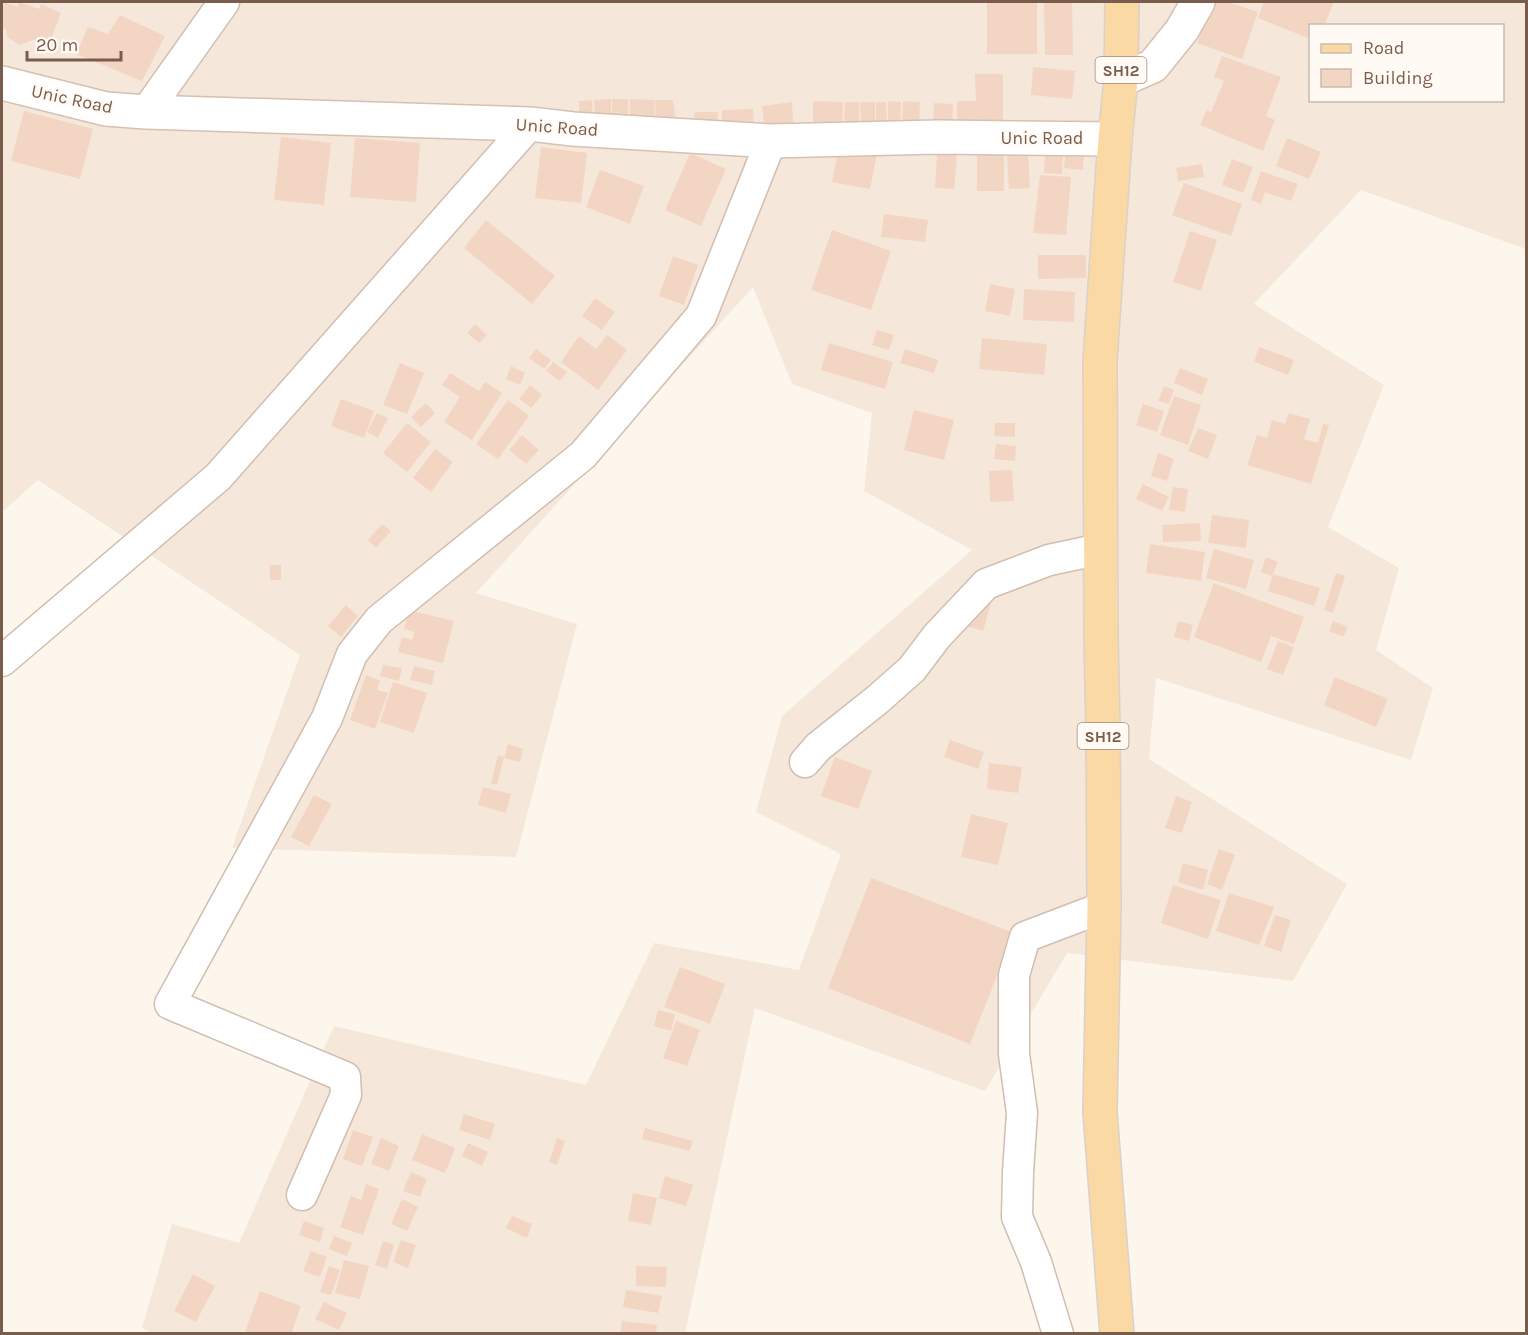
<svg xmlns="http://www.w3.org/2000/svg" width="1528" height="1335" viewBox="0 0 1528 1335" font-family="Karla,sans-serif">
<rect width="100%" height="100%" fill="#fdf6ec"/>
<path fill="#f5e8da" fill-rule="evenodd" d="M2 2H1526V249L1361 190 1254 304 1384 385 1328 527 1399 568 1376 650 1433 688 1411 760 1156 678 1149 759 1347 884 1293 981 1067 953 985 1091 755 1008 685 1333 154 1334 142 1328 172 1224 239 1243 334 1026 586 1085 654 943 799 970 841 854 756 812 782 716 972 550 864 491 872 413 792 384 753 287 476 593 577 624 516 857 232 848 300 655 38 480 2 512ZM1310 26H1502V100H1310Z"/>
<path fill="#f3d5c3" d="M4 2 18 7 19 2 39 9 41 4 61 13 46 53 35 49 38 42 33 40 20 45 7 37 6 29 2 28V10Z
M987 2H1037V54H987Z
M1044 2H1072L1073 55H1045Z
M1213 2H1228L1258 12 1242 59 1197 43Z
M1264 2H1334L1324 26H1310V39L1258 18Z
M120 15 165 36 142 81 76 54 88 27 108 34Z
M1222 56 1281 77 1266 116 1275 120 1263 151 1200 125 1207 110 1211 112 1224 81 1214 77Z
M1033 67 1075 71 1072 99 1031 95Z
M975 74H1003V128H957V101H976Z
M611 99V122H595L594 100Z
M612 99H628L629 122H612Z
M630 99 654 100 655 121 630 122Z
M592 100 593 122 580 123 579 101Z
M655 100H673L676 122 656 123Z
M813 101 843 102 842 126 813 125Z
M888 101 901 102 900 125 888 124Z
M903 101 920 102 919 125H902Z
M792 102 793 123 764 126 762 106Z
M845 102H859V124H844Z
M860 102H875V124H861Z
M876 102H886L887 124H876Z
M934 103 953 104 952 127H933Z
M753 109 754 125 722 126V110Z
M24 111 93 129 80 179 11 161Z
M695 112H718L717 125 694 124Z
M281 137 331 143 324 205 274 200Z
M355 138 420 143 416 202 350 197Z
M1287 138 1321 152 1309 179 1276 166Z
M541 147 587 153 581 203 535 198Z
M839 147 877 154 870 189 832 182Z
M1066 150 1084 152 1083 170 1064 168Z
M977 151H1004V191H977Z
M1028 152 1030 188 1009 189 1007 153Z
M1045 152H1063L1062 174 1044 173Z
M690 153 726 169 701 226 665 210Z
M937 154 957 155 954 189 935 188Z
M1232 159 1253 167 1243 193 1222 185Z
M1202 164 1204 177 1178 181 1176 168Z
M600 170 644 186 630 224 586 207Z
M1261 171 1298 184 1291 201 1265 192 1261 204 1251 200Z
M1040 175 1071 177 1066 235 1033 233Z
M1184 183 1242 204 1231 236 1172 215Z
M884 214 928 220 925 242 881 237Z
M486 220 555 276 532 304 464 248Z
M832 230 891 251 871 310 811 290Z
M1190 231 1217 240 1201 291 1173 282Z
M1038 255H1086V278L1038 279Z
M673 256 698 265 684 305 659 296Z
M990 284 1015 289 1010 316 985 311Z
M1024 289 1075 292 1074 322 1023 320Z
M595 298 615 312 602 330 582 316Z
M475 324 487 335 479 343 467 333Z
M877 330 894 335 889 350 872 345Z
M607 335 627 350 598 390 561 362 579 336 596 349Z
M982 338 1047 344 1044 375 979 369Z
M829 343 893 362 885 389 821 370Z
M1259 347 1294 360 1288 375 1254 362Z
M536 349 551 360 544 369 529 358Z
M905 349 938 360 934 373 900 363Z
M553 362 567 372 560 381 546 371Z
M400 363 424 373 407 414 383 405Z
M511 366 525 373 520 385 506 379Z
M1180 368 1208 379 1202 395 1174 383Z
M450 373 479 391 485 382 502 393 472 440 444 422 460 397 442 385Z
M530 385 542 395 531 408 519 399Z
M1164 386 1174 390 1169 404 1158 401Z
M1174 396 1201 405 1188 445 1160 435Z
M341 399 374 411 364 438 331 426Z
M508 400 529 416 498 459 476 444Z
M426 403 435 413 421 427 411 417Z
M1143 404 1164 411 1157 432 1136 425Z
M914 410 954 420 944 460 904 450Z
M377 413 388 418 378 438 367 432Z
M1289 413 1310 419 1304 439 1318 443 1323 424 1329 425 1311 484 1247 465 1257 435 1267 438 1272 420 1285 424Z
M407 423 431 442 407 472 383 453Z
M995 423H1015V437L994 436Z
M1198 428 1217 435 1208 459 1188 451Z
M522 435 539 450 526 464 509 450Z
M996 444 1016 446 1015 461 994 459Z
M435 449 453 462 431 492 413 478Z
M1158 453 1174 459 1167 481 1151 476Z
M1012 470 1014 501 990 502 989 471Z
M1143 484 1169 497 1162 511 1136 499Z
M1173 487 1188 489 1185 512 1169 510Z
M1212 515 1249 520 1246 548 1208 543Z
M1200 523 1201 541 1163 542 1162 525Z
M382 524 391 531 376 548 368 540Z
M1150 544 1205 552 1201 581 1146 573Z
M1214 549 1254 560 1246 589 1206 578Z
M1266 557 1278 562 1272 576 1261 572Z
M270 565H281V580H270Z
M1336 573 1345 576 1333 613 1324 610Z
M1273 574 1320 588 1314 606 1268 591Z
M1214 583 1304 617 1294 644 1271 636 1261 662 1194 637Z
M976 599 991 603 983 631 967 626Z
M346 605 358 616 341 637 328 626Z
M409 610 454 621 443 663 398 652 402 637 412 640 414 632 404 629Z
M1178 621 1193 625 1189 641 1174 637Z
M1333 621 1348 627 1343 637 1329 631Z
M1278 641 1294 647 1283 675 1267 669Z
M383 665 402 668 399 681 380 676Z
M414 666 435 671 432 685 410 680Z
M366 675 380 681 377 690 388 693 375 729 350 720Z
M1335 677 1388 699 1376 727 1324 705Z
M393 682 427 693 414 733 380 722Z
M950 740 984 752 978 769 944 757Z
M508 744 523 749 520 762 504 758Z
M498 755 504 757 497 785 491 783Z
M835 757 872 771 858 809 821 796Z
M989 763 1022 767 1018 793 987 789Z
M483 787 511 794 506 813 478 805Z
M314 795 332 804 309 846 291 837Z
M1176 796 1192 802 1182 833 1165 828Z
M971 814 1008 823 998 865 961 857Z
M1219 849 1235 855 1222 890 1207 884Z
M1183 863 1208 870 1203 890 1178 882Z
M871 878 1014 933 970 1044 828 988Z
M1173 885 1221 900 1208 939 1161 923Z
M1229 893 1274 907 1259 945 1216 931Z
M1275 915 1291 920 1281 952 1264 946Z
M680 967 725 984 710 1024 664 1007Z
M658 1010 675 1014 671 1031 654 1026Z
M676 1021 700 1030 687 1066 663 1058Z
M464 1114 495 1124 490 1140 459 1130Z
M645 1128 693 1141 690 1151 642 1139Z
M353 1130 373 1137 362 1166 343 1159Z
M422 1134 455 1148 445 1173 412 1160Z
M381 1138 399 1146 389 1171 371 1164Z
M557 1138 565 1141 557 1165 549 1162Z
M468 1143 488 1152 482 1166 462 1156Z
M411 1172 427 1179 420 1197 403 1191Z
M665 1176 693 1185 686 1206 659 1198Z
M366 1184 379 1189 363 1235 340 1227 351 1196 361 1200Z
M633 1193 657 1198 651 1225 628 1221Z
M402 1199 418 1207 407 1231 391 1224Z
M512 1216 532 1224 527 1238 506 1228Z
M304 1221 324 1228 320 1242 299 1235Z
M334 1236 352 1243 347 1256 329 1249Z
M401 1240 416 1245 408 1268 393 1262Z
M383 1241 394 1245 387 1269 375 1265Z
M311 1251 327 1257 320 1277 303 1271Z
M344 1260 369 1266 360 1299 335 1293Z
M329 1266 340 1270 331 1295 320 1292Z
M636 1266 667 1267 666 1287 636 1286Z
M193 1274 215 1286 196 1322 174 1311Z
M626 1290 662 1296 658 1313 623 1307Z
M260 1291 301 1306 291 1334H248L245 1332Z
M324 1302 347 1313 339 1330 315 1319Z
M622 1321 657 1325 656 1334H620Z"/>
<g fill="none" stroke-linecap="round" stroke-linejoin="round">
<defs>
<path id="street" d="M146 112 224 2
M2 661 218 477 530 124
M805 762 818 747 877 700 912 669 937 636 986 584 1049 560 1101 549
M302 1195 346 1095 345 1077 170 1004 327 718 352 654 379 620 583 455 701 316 771 141
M1058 1334 1036 1262 1017 1217 1018 1172 1022 1113 1014 1054V975L1025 937 1104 907"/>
<path id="secondary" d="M1121 80 1153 66 1182 30 1198 2
M2 83 106 109 146 112 530 124 573 129 771 141 937 137 1115 139"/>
<path id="primary" d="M1117 1334 1100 1112 1104 907 1103 729 1101 638 1100 361 1115 139 1121 80 1122 2"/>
</defs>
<use href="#street" stroke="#d1beb0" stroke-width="33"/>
<use href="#secondary" stroke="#d6c0b0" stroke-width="36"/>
<use href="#primary" stroke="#dad1cd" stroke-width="36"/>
<use href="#street" stroke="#fff" stroke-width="30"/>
<use href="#secondary" stroke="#fff" stroke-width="33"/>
<use href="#primary" stroke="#fbd9a5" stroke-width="33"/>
</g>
<g text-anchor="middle" stroke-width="4.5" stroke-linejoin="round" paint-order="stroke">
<g fill="#fffaf3" stroke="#a28b7f" stroke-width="1.5">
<rect x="1095.5" y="57" width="51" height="26" rx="4.5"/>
<rect x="1077.5" y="723" width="51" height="26" rx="4.5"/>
</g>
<g font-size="16" font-weight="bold" fill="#7a5c4d">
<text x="1121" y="76">SH12</text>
<text x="1103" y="742">SH12</text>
</g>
<g font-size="18" fill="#7a5c4d" stroke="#fffaf3">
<text transform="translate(72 99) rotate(12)" y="6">Unic Road</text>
<text transform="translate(557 127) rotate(4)" y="6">Unic Road</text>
<text x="1042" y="144">Unic Road</text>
</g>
</g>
<rect width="1528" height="1335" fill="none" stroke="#7a5c4d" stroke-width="6"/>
<rect x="1309" y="24" width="195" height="78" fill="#fffaf3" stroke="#cabbb1" stroke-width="1.5"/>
<rect x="1321" y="44" width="30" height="9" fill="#fbd9a5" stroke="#cabbb1" stroke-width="1.5"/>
<text x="1363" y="54" font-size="18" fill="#7a5c4d">Road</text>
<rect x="1321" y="69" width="30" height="18" fill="#f3d5c3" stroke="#cabbb1" stroke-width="1.5"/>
<text x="1363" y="84" font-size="18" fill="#7a5c4d">Building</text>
<path d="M27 51v9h94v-9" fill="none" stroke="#7a5c4d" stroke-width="3"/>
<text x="36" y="51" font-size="18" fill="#7a5c4d" stroke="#fffaf3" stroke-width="4.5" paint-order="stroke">20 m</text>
</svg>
